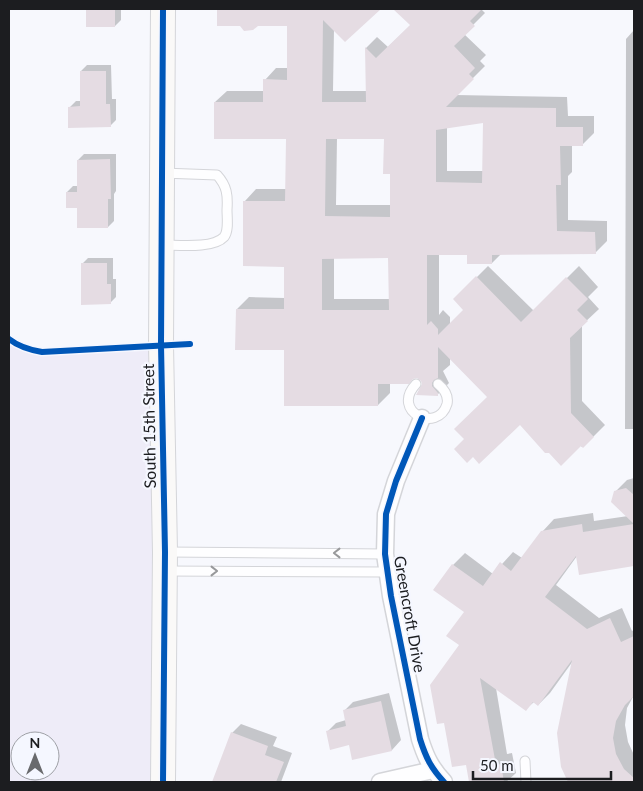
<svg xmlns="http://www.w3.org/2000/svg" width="643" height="791" viewBox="0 0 643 791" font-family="Lato,sans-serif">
<rect width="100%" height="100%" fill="#f7f8fd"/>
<path fill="#eeecf8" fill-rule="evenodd" d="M9 341 15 346 30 352 42 353 160 347 154 782H9ZM20 741H50V771H20Z"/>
<path fill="#0003" fill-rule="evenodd" d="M88 9H121V20L115 26H87Z
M218 9H379L345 40 334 29 333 91H367L366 48 377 37 388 47 411 25 395 9H481L485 13 464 34 486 55 480 61 485 66 456 95 567 97 568 116H594V133L582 145H572V172L568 176V220L607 221V241L595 253 501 254 492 263 468 254H439V315L443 310 450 317V325L465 310 455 299 488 266 534 311 579 266 598 287 588 297 599 309 582 325V401L605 425 583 447 520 424 466 439 489 397 450 357V365L443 371 449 383 438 394 424 384 422 380 417 376 390 382V393L378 405 286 349 237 309 249 297 285 298 286 266 245 201 256 189H287V138L215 102 227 91H265V80L276 68H288V24L218 25ZM484 121 483 171H447V127ZM337 138H385L392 173 391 205H336ZM334 257H390V299H334Z
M634 30V429H625L626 39Z
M87 65H111L112 99H116V120L110 126 70 107 76 101H81V71Z
M84 154H116V191L114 194V221L108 227 78 207 67 192 73 186H78V160Z
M88 258H113V279H116V297L110 303 82 264Z
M634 478V565L580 574 577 556 556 585 599 618 622 608 632 631 634 630V695L627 708 625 725 628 742 634 755V782H570L562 767 573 661 550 693 538 705 534 702 526 709 496 688 507 754 512 753 516 773 506 782H470L467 763 461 645 465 612 453 565 465 553 493 574 513 552 522 558 542 532 554 519 593 513 594 521 628 516 615 492 627 480Z
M389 693 401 740 392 750 350 744 327 732 336 723 346 720 344 711 353 702Z
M241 724 277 737 273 746 292 753 281 782H245L217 772 232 733Z"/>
<path fill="#e5dce3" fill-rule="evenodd" d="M86 9H115V27H86Z
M217 9H381L345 42 323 20 322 102H366L365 47 376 58 410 25 393 9H482L470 21 475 26 454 46 475 68 469 74 474 79 446 107 556 108V127H583V146H560L561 185H556L557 231 595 232 596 254 492 255V264H467V255H427V325L431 321 438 329V335L463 310 453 299 476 276 521 322 566 277 588 299 577 310 588 321 570 338 571 413 594 437 583 448 581 446 561 466 549 453H545L520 425 479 464 473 457 467 463 454 449 464 439 454 429 487 397 438 347V378L434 380 432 383V386L438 393V396L416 395 422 384 421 381 417 378 413 379 409 384H378V406H284V350H235L236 309H284V267L243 266V201H285L286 139H214V102H263V79L287 80V26H258L253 30 244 31 240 26H217ZM483 123 482 183 436 182V130ZM326 139H384L383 174H390V217L325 216ZM388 258 389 310H322V259Z
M80 71H106V104H110L111 127 68 128V107L80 106Z
M110 159 111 199H108V228H77V208H66V192H77V160Z
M81 263H107V284H111V304L81 305Z
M626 488 634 495V524L611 502 614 491Z
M582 524 583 532 634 524V566L579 575 576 556 545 597 587 629 610 618 621 642 634 636V696L625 705 616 721 613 738 616 754 624 769 634 778V782H568L561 767 557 733 572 660 538 706 533 702 526 711 480 678 496 765 501 764 504 782H469L466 765 452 767 444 723 437 724 430 685 459 645 446 636 464 612 433 590 452 564 483 586 500 562 511 571 541 531Z
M381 701 392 751 352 760 349 745 330 750 326 731 346 726 343 710Z
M231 732 268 746 265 755 284 762 276 782H212Z"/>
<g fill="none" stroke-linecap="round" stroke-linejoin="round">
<defs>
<path id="lane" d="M162 173 217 175C227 186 228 195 227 210 227 218 229 231 224 237 213 249 178 245 163 245
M416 384C390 412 438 434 447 404 449 395 444 389 438 384
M166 552 385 554
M165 571 387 572
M525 761 526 782"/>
<path id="street" d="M422 418 396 481 386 514 385 554 391 596 420 739C426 758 431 768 444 782
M380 782 433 770"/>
<path id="secondary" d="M163 9 161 345 165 552 163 782"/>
</defs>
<use href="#lane" stroke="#d4d5d9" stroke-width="11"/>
<use href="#street" stroke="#d4d5d9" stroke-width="19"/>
<use href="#secondary" stroke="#d4d5d9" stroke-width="26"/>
<use href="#lane" stroke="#fefeff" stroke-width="9"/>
<use href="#street" stroke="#fefeff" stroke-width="16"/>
<use href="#secondary" stroke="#faf9f8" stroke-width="24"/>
<defs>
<path id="cycleway" d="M163 9 161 345 165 552 163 782
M9 339C19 347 30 350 42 352L190 344
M422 418 396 481 386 514 385 554 391 596 420 739C426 758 431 768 444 782"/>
</defs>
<use href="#cycleway" stroke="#f5f7ff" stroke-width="9"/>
<use href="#cycleway" stroke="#0057b8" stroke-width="6"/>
</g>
<defs><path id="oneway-chevron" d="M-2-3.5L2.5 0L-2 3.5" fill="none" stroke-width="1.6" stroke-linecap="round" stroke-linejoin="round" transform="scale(1.25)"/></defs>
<g stroke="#98999b">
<use href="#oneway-chevron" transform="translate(337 553) rotate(-180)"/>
<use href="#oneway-chevron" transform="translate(214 571)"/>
</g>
<g text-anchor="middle" stroke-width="4.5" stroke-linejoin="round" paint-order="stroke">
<g font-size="16" fill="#1c1d20" stroke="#f5f7ff">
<text transform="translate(149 426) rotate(-91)" y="6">South 15th Street</text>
<text transform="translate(410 614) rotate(80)" y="6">Greencroft Drive</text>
</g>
</g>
<rect width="643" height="791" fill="none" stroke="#1c1d20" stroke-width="20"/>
<g transform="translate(35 756)"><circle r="24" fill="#f5f7ff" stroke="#9ea0a6"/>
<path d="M0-4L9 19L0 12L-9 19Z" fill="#696a6d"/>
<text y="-8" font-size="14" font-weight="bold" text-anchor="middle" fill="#1c1d20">N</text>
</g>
<path d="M473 771v8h138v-8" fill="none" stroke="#1c1d20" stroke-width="2.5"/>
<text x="480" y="771" font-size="15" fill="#1c1d20" stroke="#f5f7ff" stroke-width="4" paint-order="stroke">50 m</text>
</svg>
